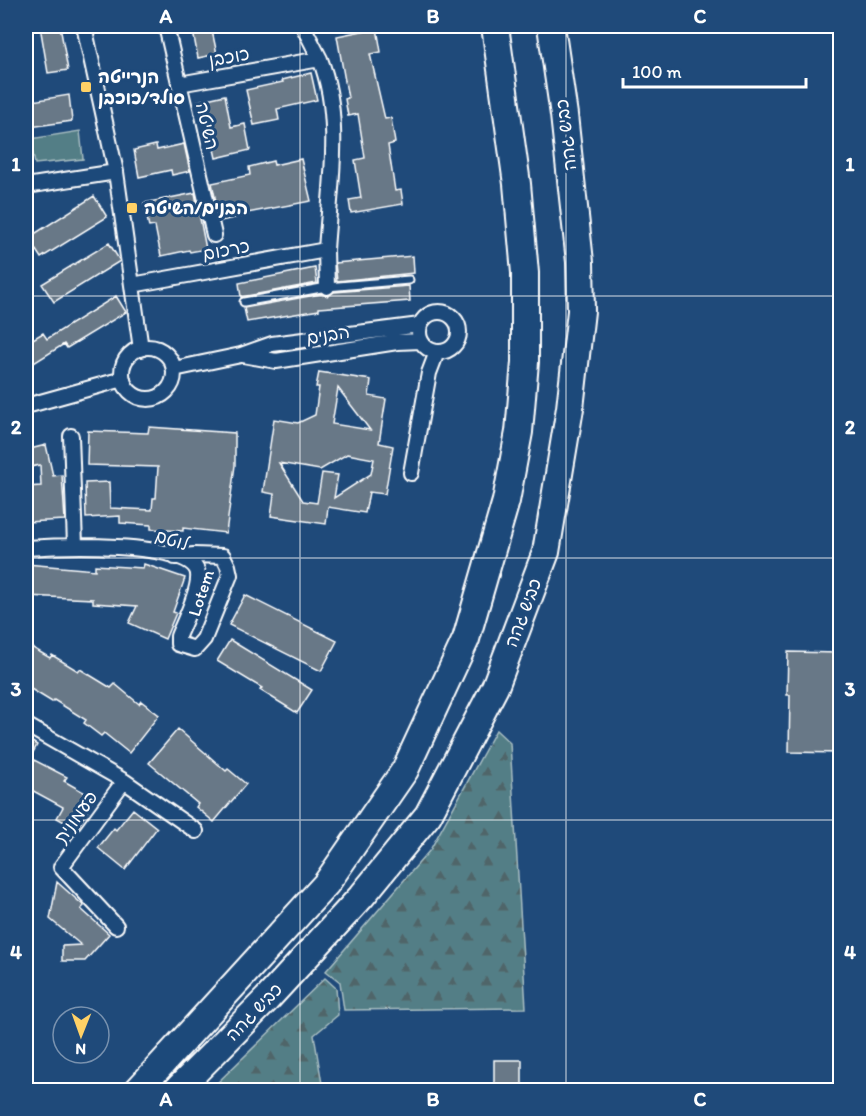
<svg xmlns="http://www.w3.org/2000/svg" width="866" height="1116" viewBox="0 0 866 1116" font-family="Itim,'Playpen Sans Hebrew',sans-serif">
<defs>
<pattern id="forest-firs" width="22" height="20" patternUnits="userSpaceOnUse" patternTransform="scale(1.5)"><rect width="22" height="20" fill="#537e86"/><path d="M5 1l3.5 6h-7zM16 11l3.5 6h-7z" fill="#506569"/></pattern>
</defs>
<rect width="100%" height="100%" fill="#1f4a7a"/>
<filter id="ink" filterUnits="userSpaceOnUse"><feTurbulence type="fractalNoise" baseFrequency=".0167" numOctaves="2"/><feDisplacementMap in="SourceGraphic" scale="12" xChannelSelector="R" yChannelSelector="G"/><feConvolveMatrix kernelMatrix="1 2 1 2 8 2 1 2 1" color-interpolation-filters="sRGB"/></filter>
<g filter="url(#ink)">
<path fill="url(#forest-firs)" stroke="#a9bec2" stroke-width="1.5" d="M496 730 510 743 526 1008 344 1010 340 982 326 971 430 850Z
M325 978 336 988 338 1015 314 1035 323 1090H210Z"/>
<path fill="#537e86" stroke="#a9bec2" stroke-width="1.5" d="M80 131 83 159 35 164 30 139Z"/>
<path fill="#677887" stroke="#fff" stroke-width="1.5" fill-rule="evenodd" d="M40 26H60L68 70 48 73Z
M192 26H211L217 54 198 58Z
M377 28 381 52 370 54 385 119 391 118 395 143 388 145 395 191 401 190 403 204 351 213 349 200 361 198 355 160 365 158 358 114 348 116 345 99 348 98 337 36Z
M311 73 317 100 277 109 279 120 254 125 246 90 283 82 282 80Z
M69 95 72 121 30 127 26 102Z
M225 95 231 127 245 124 250 150 216 158 208 122 203 123 198 101Z
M184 144 190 171 172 175 171 170 139 177 134 150 156 145 157 150Z
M301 159 311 201 247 213 248 215 220 221 212 183 250 175 249 167 273 161 274 165Z
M195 193 206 249 190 252 189 250 161 256 155 226 149 227 144 203Z
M94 196 107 217 41 258 28 238Z
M109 243 120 261 54 302 42 284Z
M413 256 414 273 337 281 335 263Z
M315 268 317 283 241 297 239 283Z
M409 286 410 301 319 308V310L247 322 244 308 321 294 328 296 334 292Z
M116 296 126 312 67 348 64 344 26 368V343L43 333 47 339Z
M319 372 371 380 369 396 386 399 379 443 393 446 385 494 369 492 365 513 328 507 326 524 271 516 274 494 263 492 274 419 298 423 315 415 319 387H316ZM338 388 370 430 332 424ZM347 454 374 459 371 474 334 498 338 475 322 473 317 503 303 501 279 463 320 470Z
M149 427 235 433V465L226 533 183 528V531L151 529V525L120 523V516L86 518 85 483 109 482 110 508 152 510 153 498H156L158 467 87 465 88 431 148 433Z
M46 445 53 476 62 475 65 520 26 522V487L41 486 40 465 26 468V450Z
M26 564 95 570V565L143 568 144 564 185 578 173 612 176 613 165 639 129 623 137 606 93 603V599L26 596Z
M245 595 337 641 321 671 229 625Z
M230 640 312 690 297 713 260 690 262 688 217 661Z
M26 644 50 658 52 655 78 671 80 669 111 688 115 684 139 704 141 701 159 715 129 753 104 733 101 736 84 723 86 720 54 700 52 702 26 686Z
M788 652 840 653V753L789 752 790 695H787Z
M178 729 226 771 228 769 246 784 214 822 196 807 198 804 149 763Z
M26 738 37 745 30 758 67 777 64 781 94 798 77 829 57 818 63 807 26 787Z
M133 809 157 828 125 870 98 848 114 828 116 830Z
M57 882 84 906 81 909 109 934 85 961H62V946L81 945 50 919Z
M494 1060H522V1090H494Z"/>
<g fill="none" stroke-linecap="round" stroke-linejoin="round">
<defs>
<path id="lane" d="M244 302 327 287 409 280"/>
<path id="street" d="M84 26 116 172 141 349
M166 26 214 235
M179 84 320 59 303 26
M26 186 116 172
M326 250 327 287
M132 285 326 250C330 187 343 118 320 59
M419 332a20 20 0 1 1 40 0a20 20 0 1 1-40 0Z
M122 373a26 26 0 1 1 52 0a26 26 0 1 1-52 0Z
M243 355 276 361 397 342 421 341
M174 369 241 355 272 344 420 325
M26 406 123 379
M71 436 75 545
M411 473 429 373 437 352
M26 548C55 546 183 540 197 570 203 585 184 621 178 636V644L195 649 204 639 230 575 228 566 223 556 194 555 175 557
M26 725 124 781 196 831
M116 926 61 867 124 781"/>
<path id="highway" d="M138 1090 326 884 405 770 466 639 506 501 519 432 525 362V273L517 184 495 26
M177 1090 267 999 361 897 428 815 495 687 546 552 570 408 581 311 580 262 564 115 551 26"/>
</defs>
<use href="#lane" stroke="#fff" stroke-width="11"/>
<use href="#street" stroke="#fff" stroke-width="18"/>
<use href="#highway" stroke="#fff" stroke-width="30"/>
<use href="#lane" stroke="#1f4a7a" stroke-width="7"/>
<use href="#street" stroke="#1f4a7a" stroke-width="14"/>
<use href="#highway" stroke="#1f4a7a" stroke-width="26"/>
</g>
</g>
<path fill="none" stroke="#fff" stroke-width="1.5" stroke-opacity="0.55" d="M300 26V1090M566 26V1090M26 296H840M26 558H840M26 820H840"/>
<g fill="#ffd166" stroke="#1f4a7a" stroke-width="2">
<rect x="80" y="81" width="12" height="12" rx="3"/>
<rect x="126" y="202" width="12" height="12" rx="3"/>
</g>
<g text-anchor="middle" stroke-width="6" stroke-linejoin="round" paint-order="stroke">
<g font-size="18" fill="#fff" stroke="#1f4a7a">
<text transform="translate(229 57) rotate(-10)" y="6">כוכבן</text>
<text transform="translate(207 126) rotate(77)" y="6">השיטה</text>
<text transform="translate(566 135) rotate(-97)" y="6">כביש גהה</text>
<text transform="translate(226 250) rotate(-11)" y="6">כרכום</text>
<text transform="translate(328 335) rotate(-9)" y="6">הבנים</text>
<text transform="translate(172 540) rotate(17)" y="6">לוטם</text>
<text transform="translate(201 593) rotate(-72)" y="6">Lotem</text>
<text transform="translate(523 613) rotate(-69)" y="6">כביש גהה</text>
<text transform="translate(76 817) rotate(-54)" y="6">פעמונית</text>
<text transform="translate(254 1012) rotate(-46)" y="6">כביש גהה</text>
</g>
<g font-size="18" font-weight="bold" fill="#fff" stroke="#1f4a7a" text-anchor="start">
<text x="98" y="83">הנרייטה<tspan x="98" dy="21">סולד/כוכבן</tspan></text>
<text x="144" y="214">הבנים/השיטה</text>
</g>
</g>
<rect width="866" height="1116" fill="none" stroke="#1f4a7a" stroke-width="66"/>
<g transform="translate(81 1035) rotate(181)"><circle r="28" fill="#1f4a7a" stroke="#7992af" stroke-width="1.5"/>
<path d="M0-4.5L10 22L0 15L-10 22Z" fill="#ffd166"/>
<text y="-9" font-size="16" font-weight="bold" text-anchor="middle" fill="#ffffff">N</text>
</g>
<path d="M623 78v9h183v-9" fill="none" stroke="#ffffff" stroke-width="3"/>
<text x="632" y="78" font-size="18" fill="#ffffff" stroke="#1f4a7a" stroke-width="4.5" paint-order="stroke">100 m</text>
<rect x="33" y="33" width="800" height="1050" fill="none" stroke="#fff" stroke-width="2"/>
<g font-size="20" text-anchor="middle" font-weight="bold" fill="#fff">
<text x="166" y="23">A</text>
<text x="433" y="23">B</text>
<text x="700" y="23">C</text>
<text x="16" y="171">1</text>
<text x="850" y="171">1</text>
<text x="16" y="434">2</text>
<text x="850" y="434">2</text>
<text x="16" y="696">3</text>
<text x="850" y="696">3</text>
<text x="16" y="959">4</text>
<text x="850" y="959">4</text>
<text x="166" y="1106">A</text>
<text x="433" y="1106">B</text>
<text x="700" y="1106">C</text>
</g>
</svg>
